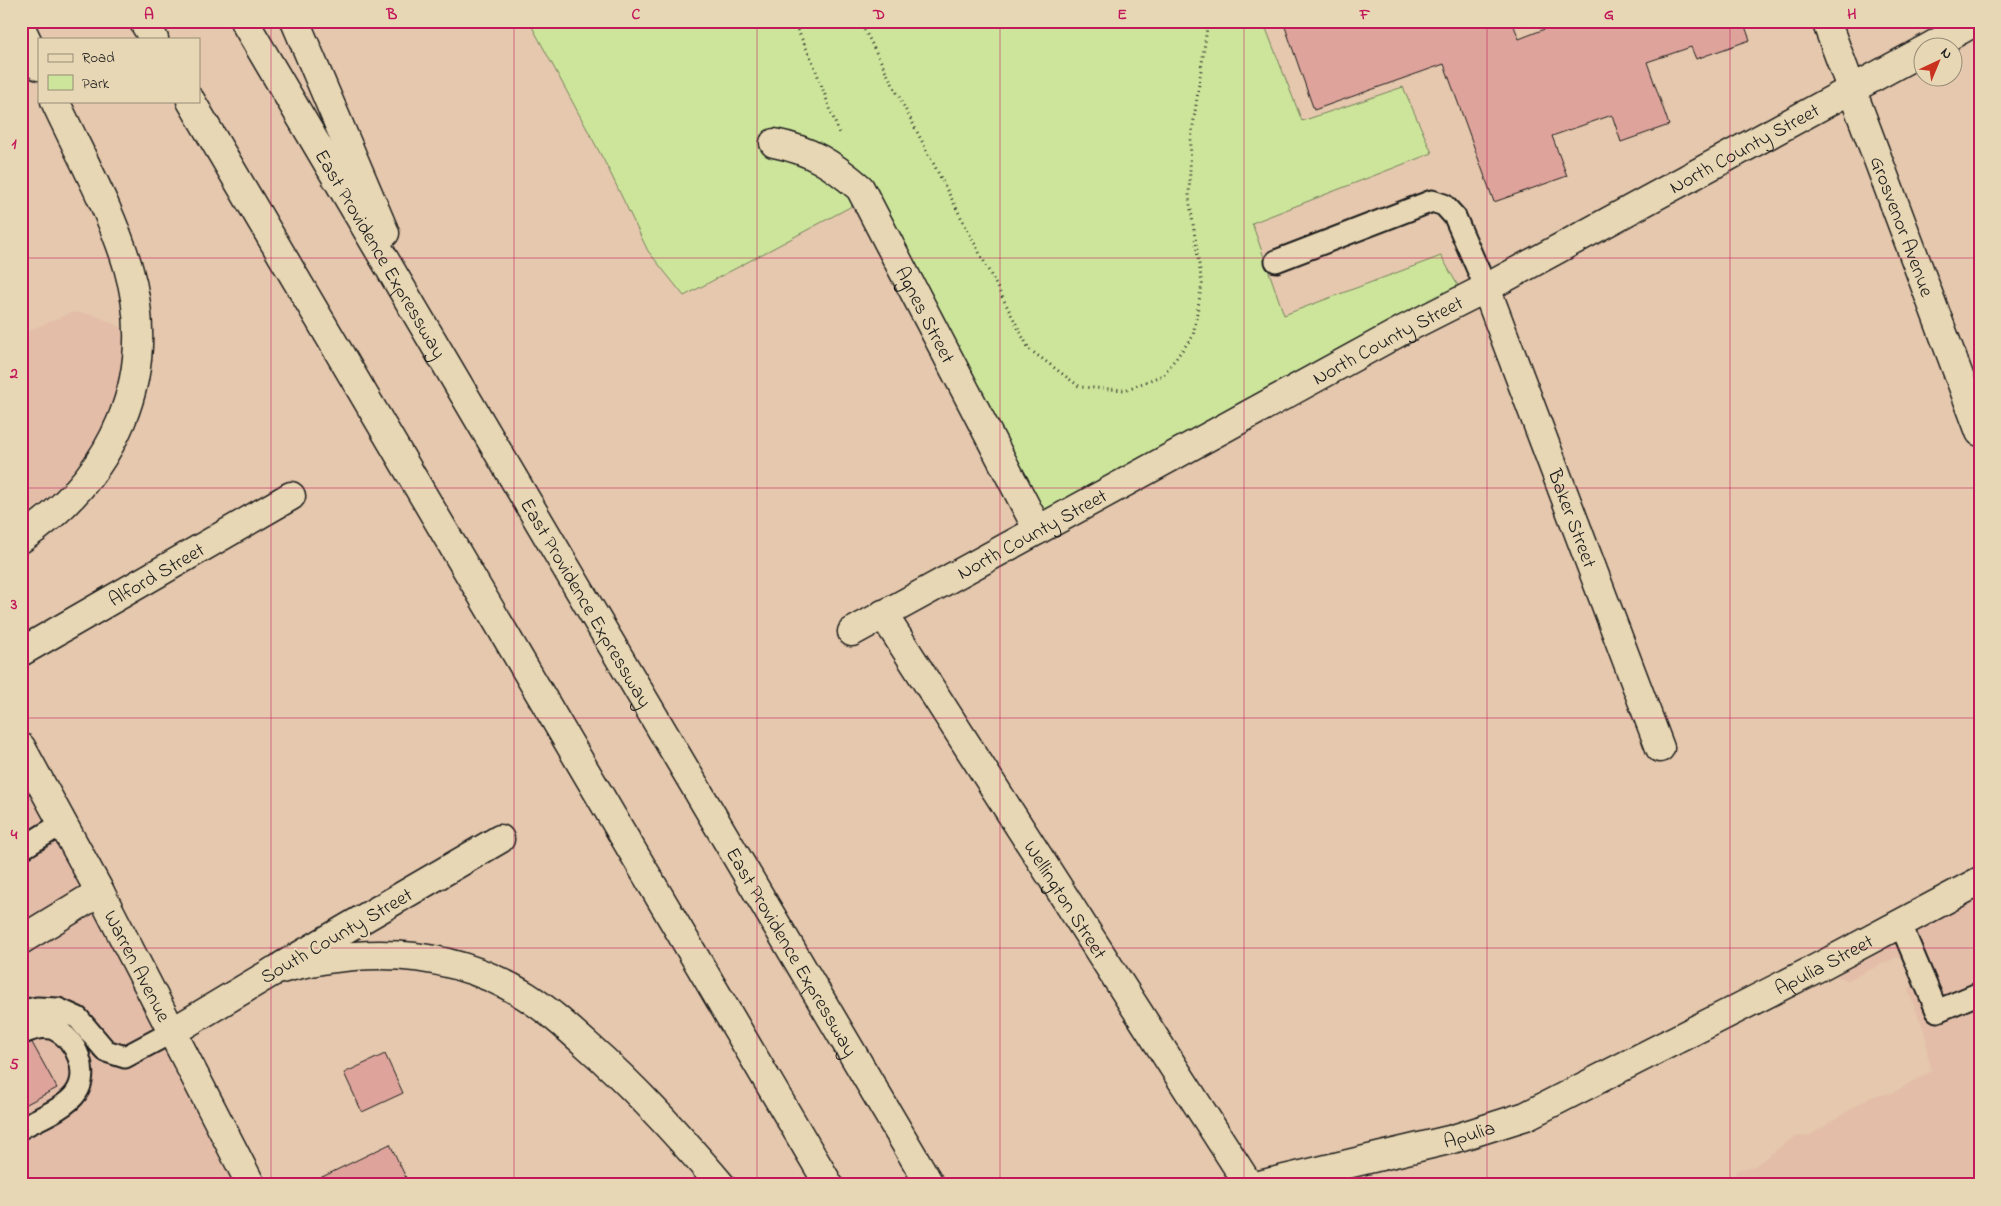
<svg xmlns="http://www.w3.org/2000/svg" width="2001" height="1206" viewBox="0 0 2001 1206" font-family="'Indie Flower',sans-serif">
<rect width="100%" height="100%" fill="#e5c8ad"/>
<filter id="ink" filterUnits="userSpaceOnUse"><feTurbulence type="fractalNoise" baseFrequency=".02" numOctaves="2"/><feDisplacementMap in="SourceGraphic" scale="10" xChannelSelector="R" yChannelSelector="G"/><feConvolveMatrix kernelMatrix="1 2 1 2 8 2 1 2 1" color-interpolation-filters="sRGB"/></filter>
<g filter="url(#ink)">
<path fill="#e3bda8" d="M73 312 94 315 127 330 122 388 102 434 57 491 21 518V334Z
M21 765 239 1185H21Z
M1980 877V1185H1728L1737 1170 1755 1166 1794 1137 1809 1136 1870 1097 1892 1093 1932 1071 1928 1058 1925 1033 1908 990 1931 967 1913 956 1897 957 1848 980 1837 976 1842 952Z"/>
<path fill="#cde59b" stroke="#74805c" d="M529 21H1263L1302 121 1403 87 1432 153 1252 223 1284 315 1441 256 1465 298 1034 532 865 199 684 296 648 251 608 168Z"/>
<path fill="#dea49c" stroke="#1c1c1c" d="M1292 21H1512L1519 39 1565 21H1743L1750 40 1696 59 1691 47 1647 62 1669 125 1621 142 1612 115 1552 136 1567 176 1494 202 1444 64 1314 110 1284 24Z
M30 1039 57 1088 21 1107V1044Z
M385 1054 403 1093 362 1112 344 1073Z
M390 1144 409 1184 320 1185 318 1179Z"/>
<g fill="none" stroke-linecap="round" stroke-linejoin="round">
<defs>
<path id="lane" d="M1276 261 1432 201 1444 205 1455 217 1486 288
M21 849 63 823
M1900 923 1937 1011 1980 993
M21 1011 37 1008 58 1009 78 1018 106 1051 125 1057 172 1032
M21 1034C31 1029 43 1025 54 1029 77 1039 90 1073 76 1093 66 1108 37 1119 21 1128"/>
<g id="street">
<path id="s1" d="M1826 21 1980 432"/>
<path d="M1928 48 1976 21"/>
<path id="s2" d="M774 143C810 150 832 164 860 188L1038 530"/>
<path id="s3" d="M1486 288 1660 748"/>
<path id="s4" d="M883 614 1249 1185"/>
<path id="s5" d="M852 632 1403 330 1486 288 1924 50"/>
<path id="s6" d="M21 652 291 496"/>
<path d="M21 940 100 892"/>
<path d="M282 966 500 839"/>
<path id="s7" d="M1259 1185 1453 1139 1526 1116 1817 968 1980 881"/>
</g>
<g id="secondary">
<path id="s8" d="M21 747 100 892 251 1185"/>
<path d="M172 1032 274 971"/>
</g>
<g id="highway">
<path d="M143 21 154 39"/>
<path id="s9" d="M244 21 930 1185"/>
<path d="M295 21 385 233"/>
<path d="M21 28 39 66"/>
<path d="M191 101 829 1185"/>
<path d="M21 539C113 477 160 378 128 267 111 210 80 155 55 101"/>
<path d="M274 971C361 946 447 947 526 996 548 1010 568 1028 588 1046 636 1088 679 1136 721 1185"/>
</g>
</defs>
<use href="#lane" stroke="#1c1c1c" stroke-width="25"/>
<use href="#street" stroke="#1c1c1c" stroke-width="31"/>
<use href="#secondary" stroke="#1c1c1c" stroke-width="31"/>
<use href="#highway" stroke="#1c1c1c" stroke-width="31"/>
<path stroke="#1c1c1c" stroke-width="3" stroke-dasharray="1 4" stroke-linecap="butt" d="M793 21 812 60 839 133
M860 21 1029 349 1080 387 1125 390 1163 375 1193 336 1202 284 1189 197 1191 140 1208 21"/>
<use href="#lane" stroke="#e8d7b4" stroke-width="21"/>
<use href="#street" stroke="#e8d7b4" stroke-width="28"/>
<use href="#secondary" stroke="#e8d7b4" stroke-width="28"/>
<use href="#highway" stroke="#e8d7b4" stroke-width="28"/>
</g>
</g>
<path fill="none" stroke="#c2185b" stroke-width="1" stroke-opacity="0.55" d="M271 21V1185M514 21V1185M757 21V1185M1000 21V1185M1244 21V1185M1487 21V1185M1730 21V1185M21 258H1980M21 488H1980M21 718H1980M21 948H1980"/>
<g text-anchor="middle" stroke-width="4.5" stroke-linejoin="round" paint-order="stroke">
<g font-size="20" fill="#1c1c1c" stroke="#e8d7b4">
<text dy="7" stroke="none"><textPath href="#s5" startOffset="1015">North County Street</textPath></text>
<text dy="7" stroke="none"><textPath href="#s1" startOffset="219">Grosvenor Avenue</textPath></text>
<text dy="7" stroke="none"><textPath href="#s9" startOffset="270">East Providence Expressway</textPath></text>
<text dy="7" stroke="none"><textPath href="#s2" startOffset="241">Agnes Street</textPath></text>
<text dy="7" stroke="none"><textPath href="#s5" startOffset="610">North County Street</textPath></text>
<text dy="7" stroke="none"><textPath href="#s3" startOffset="246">Baker Street</textPath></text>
<text dy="7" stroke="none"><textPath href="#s5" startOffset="205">North County Street</textPath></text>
<text dy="7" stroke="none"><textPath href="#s6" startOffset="156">Alford Street</textPath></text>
<text dy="7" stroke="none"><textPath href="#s9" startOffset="675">East Providence Expressway</textPath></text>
<text dy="7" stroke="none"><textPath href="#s4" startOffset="339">Wellington Street</textPath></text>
<text transform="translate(336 935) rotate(-30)" y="7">South County Street</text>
<text dy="7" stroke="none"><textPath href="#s9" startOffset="1080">East Providence Expressway</textPath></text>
<text dy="7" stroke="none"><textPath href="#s7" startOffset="610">Apulia Street</textPath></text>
<text dy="7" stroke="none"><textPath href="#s8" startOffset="248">Warren Avenue</textPath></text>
<text dy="7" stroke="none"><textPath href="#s7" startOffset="216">Apulia</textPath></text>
</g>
</g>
<rect width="2001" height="1206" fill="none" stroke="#e8d7b4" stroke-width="55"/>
<rect x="38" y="38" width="162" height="65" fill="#e8d7b4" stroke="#968c77"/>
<rect x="48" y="54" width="25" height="8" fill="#e8d7b4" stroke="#968c77"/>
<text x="82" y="62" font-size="15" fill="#1c1c1c">Road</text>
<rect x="48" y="75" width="25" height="15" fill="#cde59b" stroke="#968c77"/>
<text x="82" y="88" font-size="15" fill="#1c1c1c">Park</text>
<g transform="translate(1938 62) rotate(44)"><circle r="24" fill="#e8d7b4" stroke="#968c77"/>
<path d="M0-4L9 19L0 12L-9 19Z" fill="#c8321e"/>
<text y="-8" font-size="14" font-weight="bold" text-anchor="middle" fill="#1c1c1c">N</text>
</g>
<rect x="28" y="28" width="1946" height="1150" fill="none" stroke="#c2185b" stroke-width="2"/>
<g font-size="16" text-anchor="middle" font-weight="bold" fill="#c2185b">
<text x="149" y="19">A</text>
<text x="392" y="19">B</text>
<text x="636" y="19">C</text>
<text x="879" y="19">D</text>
<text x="1122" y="19">E</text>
<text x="1365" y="19">F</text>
<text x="1609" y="19">G</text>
<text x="1852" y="19">H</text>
<text x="14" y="148">1</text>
<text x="14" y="378">2</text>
<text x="14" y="609">3</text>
<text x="14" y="839">4</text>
<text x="14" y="1069">5</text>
</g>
</svg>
